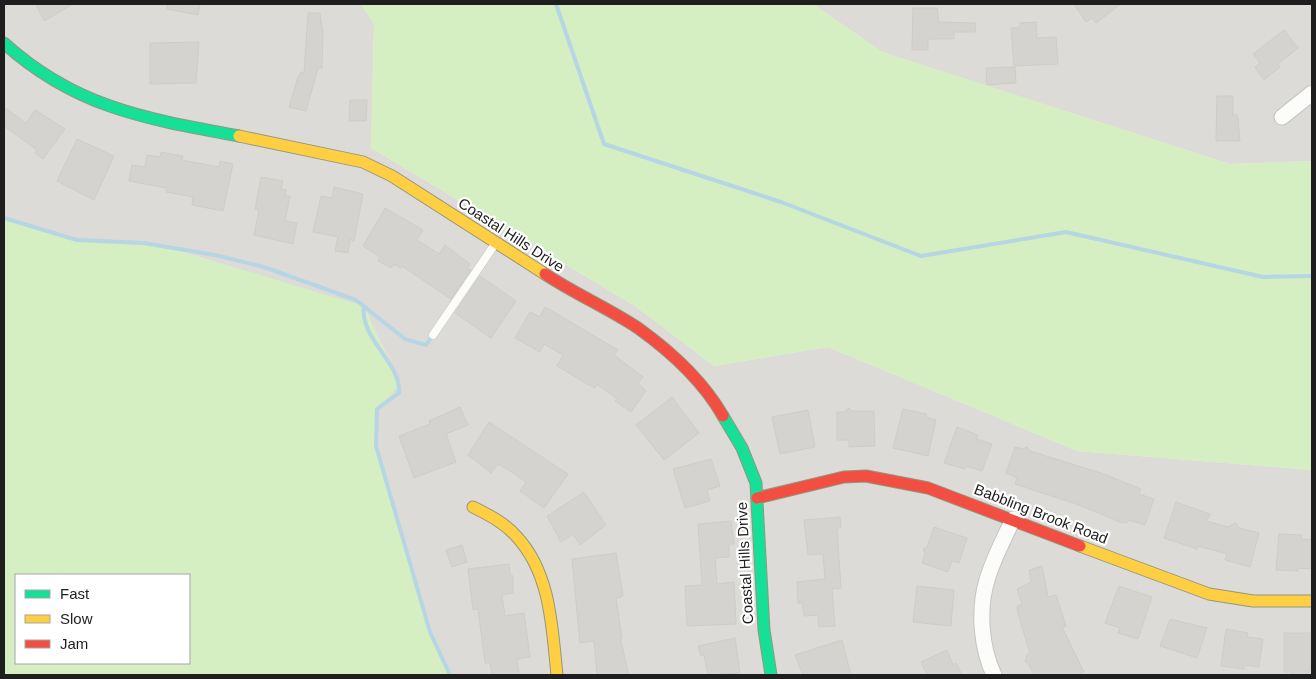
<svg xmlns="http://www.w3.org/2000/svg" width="1316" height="679" viewBox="0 0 1316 679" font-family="Arial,sans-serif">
<rect width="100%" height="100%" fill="#edece6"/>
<path fill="#dcdbd8" d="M4 4H361L374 24 371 148 635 306 714 366 828 347 1077 451 1312 470V675H449L430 632 376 446 377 409 400 383 364 307 163 246 77 240 4 217Z
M813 4H1312V161L1230 164 882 52Z"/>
<path fill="#d5eec2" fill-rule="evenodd" d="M361 4H813L882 52 1230 164 1312 161V470L1077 451 828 347 714 366 635 306 371 148 374 24Z
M4 217 77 240 163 246 364 306 400 384 377 410 376 446 430 632 449 675H4ZM16 575H189V663H16Z"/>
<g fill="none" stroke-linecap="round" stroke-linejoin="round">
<path stroke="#b6d6e3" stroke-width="4" d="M556 4 604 144 781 202 921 256 1066 232 1263 277 1312 276
M4 218 77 240 143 243 215 255 264 267 356 300 405 339 426 345 433 335
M364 306C359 338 402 364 399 393L377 409 376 446 430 632 450 675"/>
</g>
<path fill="#d5d3cf" stroke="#d0cdc7" d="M36 4H73L44 21Z
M167 4H200L198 15 167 9Z
M1074 4H1121L1096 23 1092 18 1086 22Z
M913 8H937L939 22 976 23 975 32H954V39H928V50H912Z
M308 13H320L323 36 322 68H318L306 111 289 107 297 80 301 72 304 73Z
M1036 22 1037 38 1056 37 1058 64 1014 66 1011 28 1020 27V23Z
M1284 30 1298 48 1278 64 1280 67 1264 80 1255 67 1260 63 1253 54Z
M199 42 196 83 150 84V43Z
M1015 67 1016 83 987 85 986 68Z
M1217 96H1233V115H1237L1238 118 1240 141H1216Z
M350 100H367L366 121H349Z
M4 107 26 123 35 110 65 129 43 159 35 153 37 150 4 126Z
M77 139 114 156 94 200 57 181Z
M161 152 183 156 182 160 219 167 220 161 233 164 223 211 192 205 193 197 166 192V188L129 181 132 165 145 167 147 155 160 157Z
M261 177 283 181 281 189 286 190 285 196H290L285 221 297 223 293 244 254 235 259 210 255 209Z
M334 187 363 194 354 241 350 239 348 253 335 251 338 237 313 232 321 196 332 198Z
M385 208 423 230 417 240 439 254 445 245 470 264 467 268 471 270 451 299 402 266 401 268 394 264 391 268 378 261 380 257 363 246Z
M480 276 516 301 491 338 455 313Z
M545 307 618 350 614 355 643 377 638 383 646 391 631 412 615 401 617 399 597 384 595 388 587 384 557 366 563 355 544 344 540 352 515 338 530 312 540 317Z
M672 397 699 433 664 460 636 425Z
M460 407 468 425 446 434 456 462 414 478 399 436 430 424 429 421Z
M849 408 852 411H874L875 446 849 447V440H837V412H844Z
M903 409 927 414 926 417 936 420 928 456 893 448Z
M808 410 815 447 780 454 772 417Z
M489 422 568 474 544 508 520 491 526 482 507 469 498 464 491 473 468 455Z
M957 427 978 435 976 439 992 444 982 471 966 466 965 469 944 463Z
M1015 447 1023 449 1027 447 1030 451 1104 474 1141 489 1139 494 1154 499 1145 525 1129 520 1127 523 1120 522 1076 504 1015 484 1017 478 1006 473Z
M711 459 720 486 707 490 710 501 685 508 673 469Z
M584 492 606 525 580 545 573 534 561 542 547 516Z
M1176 502 1210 514 1207 521 1228 527 1236 523 1239 528 1259 533 1250 567 1225 560 1227 554 1198 546 1197 549 1164 538Z
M840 517 841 528H837L841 588 832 589 835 626 819 627 818 615 804 616 802 603H798L797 582 825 579 823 554 808 555 804 520Z
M731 521 734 544H729V557L715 558 717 584 734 582 736 624 690 626 687 625 685 586 702 585 698 524Z
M934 527 967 538 959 563 952 561 948 572 922 563 925 554 923 549 927 547Z
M1279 534 1302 535 1301 539 1312 540V569L1299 568 1298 571 1276 570Z
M462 545 467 562 452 567 446 550Z
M616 553 623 595 622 597 616 598 622 638H620L629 675H597L594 641 580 643 572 559Z
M509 564 510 574 513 576V593L502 595 505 616 524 613 530 657 517 659 519 675H492L490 663H485L478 609 473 610 468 569Z
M1042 566 1048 597 1056 595 1066 626 1062 627 1084 672 1076 675H1034L1028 663 1025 662 1027 655 1030 653 1018 614 1017 606 1022 604 1017 589 1031 582 1029 570Z
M917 586 954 590 951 626 913 622Z
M1119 586 1152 597 1138 639 1118 633 1120 628 1105 623Z
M1170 619 1207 628 1197 658 1160 646Z
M1226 629 1248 633 1247 637 1263 639 1259 667 1244 665V669L1221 666Z
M1284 633H1312V669H1309V675H1291V672H1284Z
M735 638 740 673 708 675 704 655 701 656 698 646Z
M842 640 851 675H803L795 655Z
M947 650 953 665 956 663 962 675H927L921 662Z"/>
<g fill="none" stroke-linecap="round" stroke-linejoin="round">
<defs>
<path id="lane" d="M433 335 495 244"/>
<path id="street" d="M1282 117 1312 93
M994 675C981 648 978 609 987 580 993 559 1004 539 1013 519"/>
<path id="fast" d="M4 43C76 108 147 119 239 136
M723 416 742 448 756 483 764 630 771 675"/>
<path id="slow" d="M239 136 363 162 392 176 545 274
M473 507C489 515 505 523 517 537 551 574 552 628 557 675
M1080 546 1209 594 1253 601H1312"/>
<path id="jam" d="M545 274C575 294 608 308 638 328 670 351 703 381 723 416
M757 498 844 477 866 476 928 488 1080 546"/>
</defs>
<use href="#lane" stroke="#c5c5c2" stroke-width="9"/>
<use href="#street" stroke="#c5c5c2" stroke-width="17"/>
<use href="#fast" stroke="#93977e" stroke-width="13"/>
<use href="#slow" stroke="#93977e" stroke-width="13"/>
<use href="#jam" stroke="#93977e" stroke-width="13"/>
<use href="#lane" stroke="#fcfcfb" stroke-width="8"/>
<use href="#street" stroke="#fcfcfb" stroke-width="15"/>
<use href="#fast" stroke="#16e098" stroke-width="11"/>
<use href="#slow" stroke="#ffcf43" stroke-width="11"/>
<use href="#jam" stroke="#f24e42" stroke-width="11"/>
</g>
<g text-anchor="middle" stroke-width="4.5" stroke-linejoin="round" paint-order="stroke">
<g font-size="15" fill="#1e1e1e" stroke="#fff">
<text transform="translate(511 235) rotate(33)" y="5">Coastal Hills Drive</text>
<text transform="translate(1041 514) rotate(21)" y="5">Babbling Brook Road</text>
<text transform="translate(745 563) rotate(-93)" y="5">Coastal Hills Drive</text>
</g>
</g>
<rect width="1316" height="679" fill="none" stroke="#1e1e1e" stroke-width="10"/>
<rect x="15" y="574" width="175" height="90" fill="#ffffff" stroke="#a5a5a5"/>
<rect x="25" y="590" width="25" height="8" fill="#16e098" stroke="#a5a5a5"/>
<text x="60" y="599" font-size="15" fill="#1e1e1e">Fast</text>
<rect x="25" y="615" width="25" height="8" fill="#ffcf43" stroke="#a5a5a5"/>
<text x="60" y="624" font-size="15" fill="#1e1e1e">Slow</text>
<rect x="25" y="640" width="25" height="8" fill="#f24e42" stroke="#a5a5a5"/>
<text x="60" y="649" font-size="15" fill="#1e1e1e">Jam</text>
</svg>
